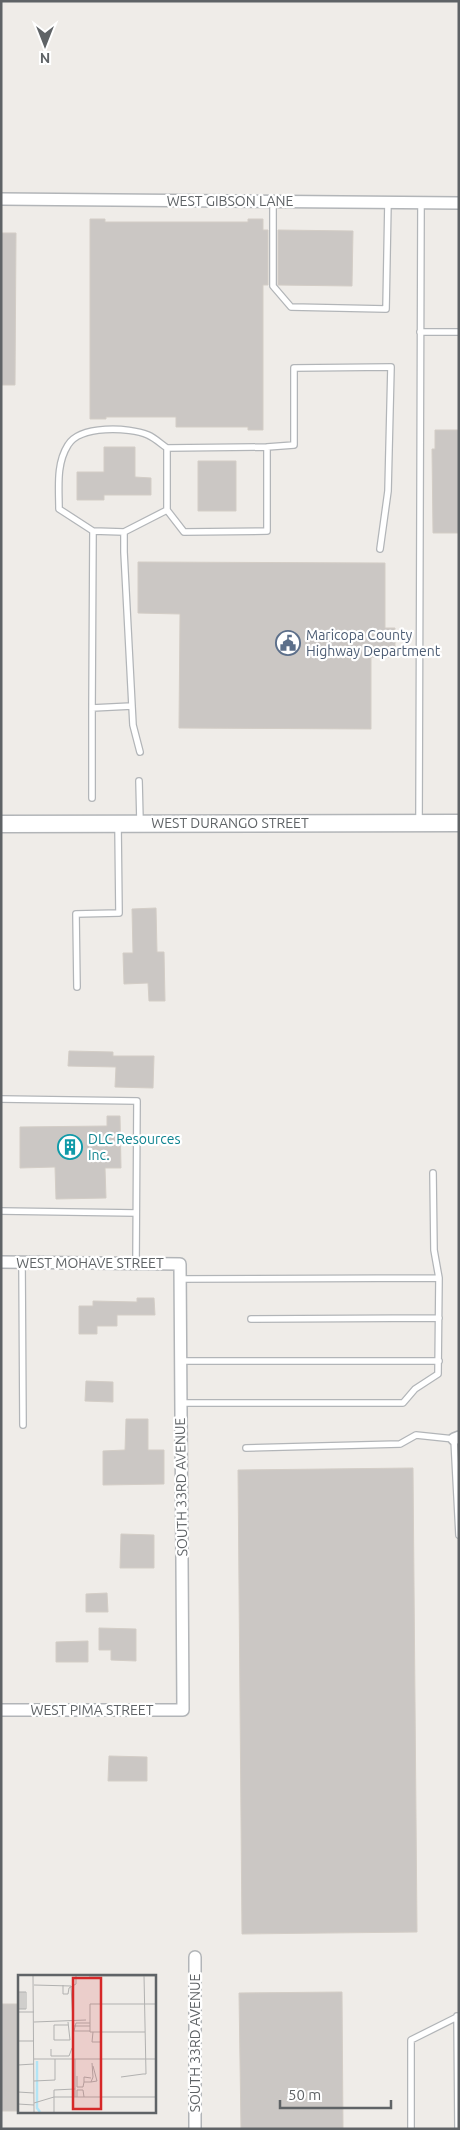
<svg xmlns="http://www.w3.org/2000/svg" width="460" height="2130" viewBox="0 0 460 2130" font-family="Ubuntu,sans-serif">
<rect width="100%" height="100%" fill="#efece8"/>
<path fill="#cbc7c4" stroke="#d3cdc6" d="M90 219H105V222H248V219H263V230H268V285H263V430H248V427H176V417H106V419H90Z
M278 230 353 231 352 286 278 285Z
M1 233H16L15 385H1Z
M435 430H459V533H433L432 449H435Z
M104 447H135V477L151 478V495H104V500H77V472H104Z
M198 461H236V511H198Z
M138 562 385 563V628H395V657H371V729L179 728 180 614 138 613Z
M156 908 157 952H164L165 1001H149L148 983 124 984 123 953H133L132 909Z
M69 1051 113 1052V1056H154L153 1088 115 1087 116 1067 68 1066Z
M107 1116H120L121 1168H105L106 1198 56 1199 55 1167 20 1168V1127L107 1126Z
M137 1298H154L155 1315H117V1326H97V1334H79V1306H93V1301L137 1302Z
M86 1381 113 1382V1402L85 1401Z
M126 1419H148V1450H164V1484L103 1485V1451L125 1450Z
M413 1468 417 1932 242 1934 238 1470Z
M121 1534 154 1535V1568H120Z
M107 1593 108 1612H86V1594Z
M99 1628 136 1629V1661L111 1660V1650H99Z
M88 1641V1662H56V1642Z
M109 1756 147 1757V1781H108Z
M342 1992 343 2129H241L239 1993Z
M1 2004H19V2111H1Z"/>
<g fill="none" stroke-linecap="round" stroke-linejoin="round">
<defs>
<path id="lane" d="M273 201V286L291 307 386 309 388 202
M420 332H459
M267 447 294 445V368L391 367 388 491 380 549
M93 531 124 532
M132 706 92 708 93 531 59 509C59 487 56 464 68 445 80 425 129 427 148 435 155 438 161 444 167 448
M140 752 133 725 132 706 124 552V532L167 510V448L267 447V531L184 532 167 510
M139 781 140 821
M92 798V708
M419 820 421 203
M77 987 76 914 119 913 118 826
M1 1099 137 1101 136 1263
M433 1173 434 1250 439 1278
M1 1211 136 1213
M22 1263 23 1425
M180 1279 439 1278 438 1374 415 1389 403 1403H181
M251 1319 439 1318
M181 1361H439
M246 1448 400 1444 416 1435 454 1439 459 1535
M457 2016 458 2129
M411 2129V2040L459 2016"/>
<path id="street" d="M1 199 459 203
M1 1262 180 1264 183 1710H1
M454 1439 459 1437
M195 1957V2129"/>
<path id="secondary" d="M1 824 459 823"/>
</defs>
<use href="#lane" stroke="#b2b5b8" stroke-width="8"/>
<use href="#street" stroke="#b2b5b8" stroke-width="14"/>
<use href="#secondary" stroke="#b2b5b8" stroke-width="19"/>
<use href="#lane" stroke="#fff" stroke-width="5.5"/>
<use href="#street" stroke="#fff" stroke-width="11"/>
<use href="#secondary" stroke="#fff" stroke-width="16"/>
</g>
<defs>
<symbol id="civic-ring" viewBox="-11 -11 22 22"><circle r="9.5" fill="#fff" stroke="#5c6f8a" stroke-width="1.5"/><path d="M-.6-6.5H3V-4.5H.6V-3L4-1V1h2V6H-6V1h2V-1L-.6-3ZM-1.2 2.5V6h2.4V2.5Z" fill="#5c6f8a"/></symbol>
<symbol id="building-ring" viewBox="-11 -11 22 22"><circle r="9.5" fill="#fff" stroke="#0f9aa8" stroke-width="1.5"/><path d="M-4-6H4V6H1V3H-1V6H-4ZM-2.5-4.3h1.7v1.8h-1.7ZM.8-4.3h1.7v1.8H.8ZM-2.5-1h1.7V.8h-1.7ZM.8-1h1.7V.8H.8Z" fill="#0f9aa8"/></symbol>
</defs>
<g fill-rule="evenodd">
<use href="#civic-ring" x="274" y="629" width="28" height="28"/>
<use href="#building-ring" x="56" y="1133" width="28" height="28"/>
</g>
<g text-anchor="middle" stroke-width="4.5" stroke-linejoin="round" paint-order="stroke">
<g font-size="14" fill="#5f6366" stroke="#fff">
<text x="230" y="206">WEST GIBSON LANE</text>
<text x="230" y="828">WEST DURANGO STREET</text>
<text x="90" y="1268">WEST MOHAVE STREET</text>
<text transform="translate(181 1487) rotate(-91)" y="5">SOUTH 33RD AVENUE</text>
<text x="92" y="1715">WEST PIMA STREET</text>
<text transform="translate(195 2043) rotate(-90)" y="5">SOUTH 33RD AVENUE</text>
</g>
<g font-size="14" fill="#4e5e75" stroke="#fff" text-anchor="start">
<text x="306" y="640">Maricopa County<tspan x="306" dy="16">Highway Department</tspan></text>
</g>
<g font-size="14" fill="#0d838f" stroke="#fff" text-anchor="start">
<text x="88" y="1144">DLC Resources<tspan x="88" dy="16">Inc.</tspan></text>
</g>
</g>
<g transform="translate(18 1975)">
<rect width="138" height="138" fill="#efece8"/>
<path fill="none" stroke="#b2e4f5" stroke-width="2.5" d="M19 86V133L22 137"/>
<path fill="none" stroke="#b1b1b0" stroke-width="1" d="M15 0 16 137M71 1H138M16 10 53 11M45 10V19H50L51 13 58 9V0M53 11 55 46M0 17H8V34H0M2 17V34M4 17V34M6 17V34M0 37H16M16 47 68 45M50 47 52 65H36V50H50M72 48H58L56 56H72M56 51H72M75 57 74 67H83V57M127 57H72V29H138M0 66H16M33 74V81H51L54 73M16 84H138M0 90 16 89M125 99H128L126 0M59 101V112H65L66 107M103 102 125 99M73 103 66 102V107H73L75 102 74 88M16 106 37 105V84M73 107 79 106 75 91M0 117 16 118M57 122V84M59 122V115H65L66 122M16 128 36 122H138M0 129 16 130M36 137V115L57 114"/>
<path fill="#d62828" fill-opacity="0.15" stroke="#d62828" stroke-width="2.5" d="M55 3H83V134H55Z"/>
<rect width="138" height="138" fill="none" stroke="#5f6366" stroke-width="2.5"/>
</g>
<rect width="460" height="2130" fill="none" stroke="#5f6366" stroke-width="5"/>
<g transform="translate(45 45) rotate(180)" stroke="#ffffff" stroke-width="4" paint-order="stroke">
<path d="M0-4L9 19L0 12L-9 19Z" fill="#5f6366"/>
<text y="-8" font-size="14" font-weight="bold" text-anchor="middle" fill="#5f6366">N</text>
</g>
<path d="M280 2100v8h111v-8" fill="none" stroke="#5f6366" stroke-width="2.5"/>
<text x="288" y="2100" font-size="15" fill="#5f6366" stroke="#ffffff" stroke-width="4" paint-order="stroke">50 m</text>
</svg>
